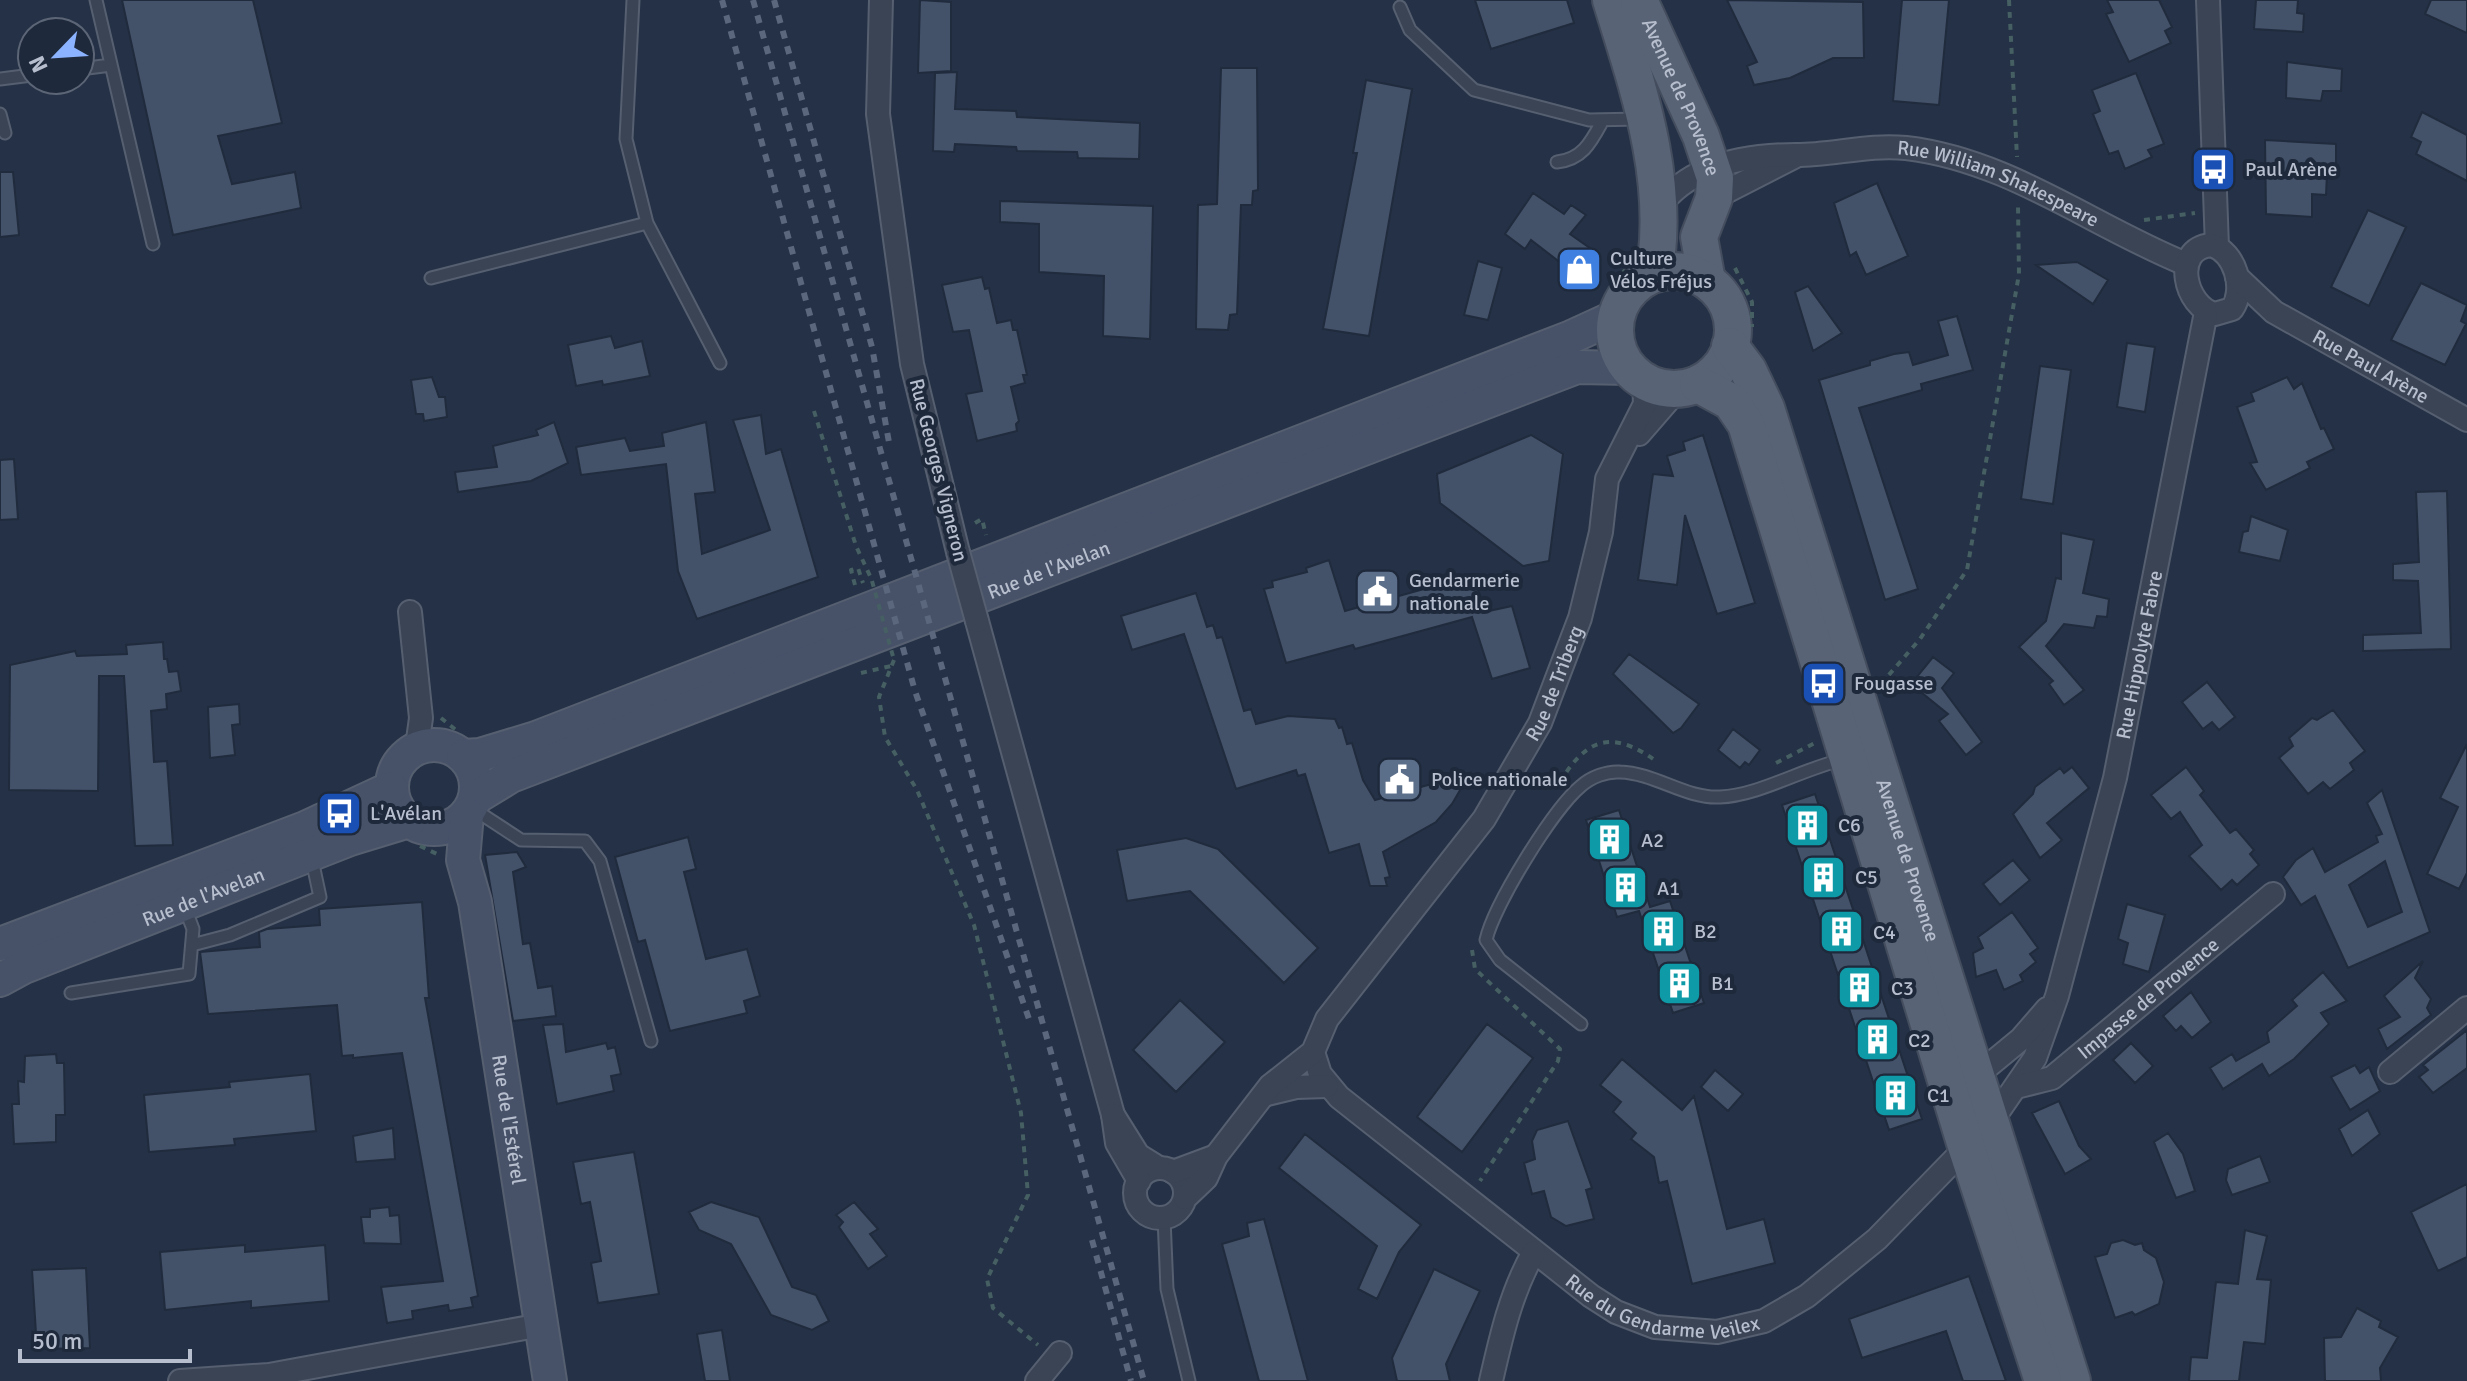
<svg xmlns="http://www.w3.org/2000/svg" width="2467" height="1381" viewBox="0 0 2467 1381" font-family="Signika,sans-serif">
<rect width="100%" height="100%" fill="#253146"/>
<path fill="#435169" stroke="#202b3d" stroke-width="2" fill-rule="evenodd" d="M122 0H253L282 123 218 136 232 184 295 172 301 208 173 235Z
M920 0 951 2V71L918 73Z
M1475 0H1567L1574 23 1491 49Z
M1727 0 1863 2 1864 58H1833L1790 78 1754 85 1747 66 1757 62Z
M1902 0H1949L1939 105 1893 101Z
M2107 0H2159L2172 27 2165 31 2171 43 2129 62 2106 14 2113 12Z
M2256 0H2298L2297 13 2304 14 2303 32 2254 29Z
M2431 0H2467V33L2425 14Z
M2287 62 2342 69 2341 91H2323L2321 101 2286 98Z
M1221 68H1257L1258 190 1253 191 1252 205H1241L1237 314 1230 315 1228 330 1196 329 1198 205 1217 204Z
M957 72 955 109 1016 111 1017 117 1140 123 1139 159 1078 158 1077 152 1017 151 1016 147 955 144 954 152 933 151 935 73Z
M2136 73 2164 144 2148 150 2152 157 2125 169 2118 151 2109 154 2093 114 2100 111 2092 90Z
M1366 80 1412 89 1369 336 1323 329 1357 153H1353Z
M2422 112 2467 135V181L2416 154 2421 142 2411 137Z
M2265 140 2336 144V174H2327L2326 195 2312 194V217L2266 214Z
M0 172H13L19 235 0 237Z
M1877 183 1908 256 1866 275 1856 252 1850 256 1834 203Z
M1533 193 1564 214 1571 205 1586 215 1570 234 1594 251 1589 258 1596 261 1583 280 1531 240 1525 249 1505 234Z
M1000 201 1153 206 1150 339 1103 336 1104 276 1039 272V224L1000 222Z
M2368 210 2406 227 2369 306 2331 287Z
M1478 261 1502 268 1488 320 1464 315Z
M2077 262 2108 280 2093 304 2036 265Z
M982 277 985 289 989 288 997 323 1011 320 1013 330H1017L1027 375H1023L1025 383 1011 387 1019 421 1016 424 1017 431 977 441 966 394 982 391 969 330 953 332 942 285Z
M2421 283 2467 305 2461 321 2466 324 2445 365 2391 340Z
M1808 286 1842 333 1813 351 1795 292Z
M1957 316 1973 370 1921 384 1922 390 1859 408 1918 589 1885 600 1819 380 1870 365V361L1894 354 1909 352 1913 365 1948 355 1938 321Z
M611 336 615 348 642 341 650 376 603 385 602 381 576 386 568 345Z
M2127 343 2155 347 2145 412 2117 407Z
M2040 366 2071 370 2053 504 2021 499Z
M432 377 439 397H445L447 417 424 421 423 414H416L411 380Z
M2287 377 2294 389 2302 383 2321 429 2324 428 2334 449 2307 462 2310 468 2266 490 2250 463 2257 462 2237 407 2254 401 2251 393Z
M761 415 766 454 781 449 818 577 697 619 678 571 666 464 581 475 576 447 625 438 630 451 664 446 662 433 706 422 715 492 695 494 702 554 770 530 733 420Z
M554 422 568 463 531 481 458 492 455 472 497 467 493 446 538 435 536 430Z
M1531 435 1563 454 1549 561 1523 566 1440 503 1437 474Z
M1703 435 1755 603 1717 614 1685 515 1677 585 1638 580 1653 474 1673 476 1667 456 1685 450 1683 442Z
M14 459 18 519 0 520V460Z
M2447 491 2451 649 2363 651V635L2421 633 2418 581 2393 580V564L2419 562 2416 492Z
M2251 516 2288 530 2280 561 2239 552 2243 532 2248 531Z
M2061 533 2094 540 2083 593 2109 599 2107 617 2097 616 2094 628 2064 624 2046 646 2084 690 2064 705 2049 684 2053 681 2019 647 2046 621 2056 578 2061 579Z
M1329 560 1345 611 1474 575 1484 612 1512 606 1530 668 1492 679 1472 617 1355 649 1353 645 1286 663 1264 589 1273 587 1272 581 1307 572 1306 568Z
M1196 593 1207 627 1213 625 1217 638 1222 637 1244 711 1251 709 1256 724 1288 716 1335 719 1339 728 1342 727 1347 744 1352 743 1363 780 1375 800 1470 773 1452 804 1436 822 1383 852 1390 877 1385 878 1387 886H1370L1359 844 1329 853 1305 774 1298 776 1296 770 1236 789 1184 634 1132 650 1121 616Z
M163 642 164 659H167L169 672 178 671 181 691 166 694 167 709 151 711 154 762 167 761 173 845 135 846 124 676H99L98 791 9 790 10 665 75 651 77 656 127 654 126 645Z
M1629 654 1699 704 1681 728 1673 733 1613 674Z
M1933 657 1954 673 1942 688 1982 742 1966 755 1939 721 1948 714 1911 684Z
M2207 682 2235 717 2219 730 2212 722 2203 729 2182 702Z
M239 704 240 724 232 725 235 755 210 758 208 707Z
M2333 710 2365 751 2350 763 2354 770 2330 789 2323 782 2308 794 2279 758 2293 746 2289 738 2312 718 2317 720Z
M1733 729 1760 750 1749 765 1745 762 1740 768 1718 750Z
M2467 744V873L2459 889 2427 874 2458 807 2440 798Z
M2072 767 2089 788 2047 823 2062 840 2040 858 2013 814 2033 794 2035 787 2060 768 2064 773Z
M2186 767 2204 791 2200 795 2230 833 2236 829 2254 850 2250 854 2259 865 2237 885 2232 880 2221 890 2189 856 2202 845 2180 812 2171 819 2151 795Z
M2382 790 2430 932 2348 968 2315 896 2301 905 2283 877 2296 860 2313 848 2325 872 2378 842 2376 836 2382 834 2367 803ZM2385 861 2402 912 2368 927 2349 885Z
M1815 794 1922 1119 1889 1130 1782 805Z
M1619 810 1650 907 1670 901 1704 1003 1673 1013 1639 911 1617 917 1586 820Z
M688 837 696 869 684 872 706 959 747 949 760 996 744 1001 747 1013 670 1031 645 940 638 942 615 857Z
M1186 838 1218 849 1318 948 1284 983 1190 891 1127 901 1117 850Z
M517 852 526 867 513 872 523 944 530 943 538 988 552 986 556 1016 513 1021 485 855Z
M2013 860 2030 880 2000 905 1983 884Z
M422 902 429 998H425L478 1296 471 1298 473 1307 449 1311 448 1305 412 1311 413 1319 387 1323 381 1287 443 1281 402 1053 353 1058V1055L342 1056 337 1005 208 1014 200 952 260 947 259 932 267 929 320 925 319 909Z
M2127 904 2165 915 2149 972 2123 964 2128 943 2118 939Z
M2012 912 2038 948 2030 954 2036 962 2020 975 2023 981 2004 990 1996 970 1976 977 1973 953 1983 948 1978 937Z
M2423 961 2415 978 2431 999 2427 1008 2431 1015 2387 1049 2378 1029 2400 1017 2384 996Z
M2323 972 2347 1001 2321 1013 2329 1024 2294 1059 2269 1076 2262 1064 2223 1089 2210 1068 2232 1054 2236 1061 2269 1042 2267 1032 2297 1006 2292 1000Z
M2191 992 2211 1022 2192 1038 2181 1026 2176 1031 2163 1016Z
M1180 1000 1225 1042 1176 1092 1133 1050Z
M563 1024 566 1052 606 1043 608 1049 615 1047 621 1074 611 1076 614 1091 557 1104 543 1025Z
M1487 1024 1533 1058 1462 1152 1417 1117Z
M2467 1030V1068L2433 1093 2419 1077 2428 1070 2423 1065Z
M2131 1043 2153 1066 2135 1083 2113 1060Z
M56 1054 57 1063H64L65 1115H56V1142L14 1144 12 1104H19L18 1081 24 1082 25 1056Z
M1622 1059 1682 1110 1694 1096 1727 1229 1764 1219 1775 1263 1692 1284 1667 1181 1659 1183 1654 1157 1631 1139 1636 1133 1613 1112 1621 1102 1600 1085Z
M2355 1065 2360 1073 2369 1067 2380 1091 2350 1110 2331 1077Z
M1715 1070 1743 1094 1728 1111 1701 1087Z
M310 1074 316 1131 234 1139 235 1145 149 1152 144 1095 230 1087 229 1082Z
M2059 1101 2079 1146 2091 1159 2065 1174 2032 1113Z
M2368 1110 2380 1134 2352 1156 2339 1129Z
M1568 1121 1592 1188 1586 1190 1594 1219 1566 1226 1551 1217 1544 1191 1532 1194 1524 1163 1535 1159 1532 1141 1537 1130Z
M393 1128 395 1159 356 1162 353 1136Z
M2168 1133 2183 1154 2195 1191 2176 1198 2154 1142Z
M1305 1134 1421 1225 1399 1252 1377 1299 1358 1289 1377 1246 1279 1168Z
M634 1152 659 1294 598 1303 591 1263 601 1261 590 1202 581 1204 573 1162Z
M2260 1156 2270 1182 2232 1195 2226 1180 2228 1169Z
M2467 1184V1257L2438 1271 2411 1212Z
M711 1202 759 1217 792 1287 816 1295 829 1321 812 1330 771 1315 731 1244 699 1230 689 1212Z
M854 1202 878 1229 870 1234 887 1256 868 1269 839 1227 843 1222 836 1215Z
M389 1207 390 1216 399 1215 401 1244 364 1243 361 1217H370V1209Z
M1264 1219 1308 1381H1259L1222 1244 1249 1236 1247 1223Z
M2245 1230 2267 1236 2257 1279 2271 1280 2265 1344 2244 1342 2239 1381H2189L2191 1357 2207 1358 2216 1282 2238 1284Z
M2123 1240 2135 1245 2142 1243 2144 1250 2156 1258 2164 1282 2159 1304 2135 1315 2132 1312 2115 1318 2095 1257 2107 1254 2111 1243Z
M245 1245V1252L325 1245 329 1301 251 1308V1301L165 1310 160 1252Z
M86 1268 90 1348 37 1349 32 1270Z
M1434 1269 1480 1291 1446 1364 1450 1381H1397L1392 1358Z
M1969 1276 2006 1381H1963L1946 1331 1862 1358 1849 1319Z
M2357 1308 2381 1321 2379 1327 2398 1337 2380 1368 2381 1381H2325L2324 1338 2341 1337Z
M722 1330 730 1381H705L697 1334Z"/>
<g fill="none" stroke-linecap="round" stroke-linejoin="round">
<defs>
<path id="lane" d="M96 0 153 244
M633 0 626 139 647 223 720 363
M1400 7 1410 30 1474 90 1589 120 1640 119
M80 69 111 65
M0 79 32 75
M0 114 5 133
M1557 162C1583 159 1591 142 1603 120
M431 278 647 223
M472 808 521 840 585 841 600 861 651 1041
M192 945 230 935 320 897 311 855
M71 993 189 974 193 929 185 908
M1581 1024 1500 960 1486 940C1494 905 1553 809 1581 786 1591 777 1607 771 1620 772 1655 773 1686 799 1720 797 1758 796 1804 768 1842 760
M1164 1218 1167 1289 1189 1381"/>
<g id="street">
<path d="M881 0 878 114 912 364 958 552"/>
<path d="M2208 0 2217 247"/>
<path d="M1714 198 1798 155"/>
<path id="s1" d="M1660 206C1691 164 1747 155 1796 155 1833 155 1869 144 1906 148 2009 160 2092 226 2186 264"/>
<path d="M2211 245C2235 252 2246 289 2232 309L2215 314C2185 307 2171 249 2211 245Z"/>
<path id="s2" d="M2237 277 2274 312 2467 420"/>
<path d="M1639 434 1678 389"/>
<path d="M410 612 421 718 417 747"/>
<path d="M977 621 1113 1115"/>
<path id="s3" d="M1313 1052 1320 1074 1339 1097 1591 1296 1616 1312 1655 1327 1717 1332 1764 1321 1807 1296 1877 1239 1991 1122 2035 1058 2057 996 2115 778 2206 312"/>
<path d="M2390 1072 2467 1008"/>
<path d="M1970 1081 2021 1039 2047 1009"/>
<path id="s4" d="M2016 1087 2052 1078 2273 894"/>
<path d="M1267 1094 1296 1087 1327 1086"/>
<circle cx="1160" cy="1193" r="25"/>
<path d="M1173 1172 1216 1156"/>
<path d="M1139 1181 1117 1143 1113 1115 1138 1155 1159 1168"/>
<path id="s5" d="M1185 1198 1206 1178 1216 1156 1270 1086 1313 1052 1327 1019 1484 819 1540 723 1580 618 1601 532 1607 479 1645 404 1644 381"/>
<path d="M180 1381 269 1375 541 1325"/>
<path d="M1037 1381 1060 1353"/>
<path d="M1491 1381C1501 1337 1511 1292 1534 1252"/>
</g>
<g id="secondary">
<circle cx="434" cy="787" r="42"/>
<path d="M463 756 480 755 536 738 1569 338 1617 316"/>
<path id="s6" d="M475 798 511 776 1577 367 1629 368"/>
<path id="s7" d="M467 814 463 860 475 902 550 1381"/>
<path d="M0 944 305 828 391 788"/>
<path id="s8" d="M0 980 24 967 350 839 409 821"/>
</g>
<g id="primary">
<path d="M1611 0C1638 88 1671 181 1654 274"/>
<path id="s9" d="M1639 0 1701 136 1715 178 1714 198 1699 237 1707 281"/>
<circle cx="1674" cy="330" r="59"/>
<path id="s10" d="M1730 346 1748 370 1766 408 2072 1381"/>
<path d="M1698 384 1731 402 1746 424 1966 1146 2043 1381"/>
</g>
</defs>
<use href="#lane" stroke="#555f70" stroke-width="15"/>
<use href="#street" stroke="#555f70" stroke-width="26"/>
<use href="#secondary" stroke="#555f70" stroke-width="36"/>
<use href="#primary" stroke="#434d5e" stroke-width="40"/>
<path stroke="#455f62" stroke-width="4" stroke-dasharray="6 6" stroke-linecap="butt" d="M2009 0 2017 157
M2144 220 2195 213
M1735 268 1752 302V327
M1609 292 1625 270
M814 411 856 546 871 578
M975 523 982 519 986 535
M855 585 851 570 858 568 863 583
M894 660 879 697 885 737 917 790 974 925 1021 1113 1028 1195 987 1279 993 1308 1038 1345
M861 673 891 666
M1881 684 1920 639 1967 570 2019 274 2018 206
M441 718 456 730
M1776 763 1815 743
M384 764 394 748
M1560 782C1587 737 1613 730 1656 761
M420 846 437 854
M1472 950 1475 969 1560 1049 1558 1061 1480 1181"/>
<use href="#lane" stroke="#3a4455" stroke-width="11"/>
<use href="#street" stroke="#3a4455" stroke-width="22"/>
<use href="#secondary" stroke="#475269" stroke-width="32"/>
<use href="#primary" stroke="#586375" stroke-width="36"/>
<path stroke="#5b677d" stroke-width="6" stroke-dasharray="8 8" stroke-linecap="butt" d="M722 0 915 691 1030 1022
M753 0 1144 1381
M774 0 872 347 890 448
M1092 1240 1131 1381"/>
<defs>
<path id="street-bridge" d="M958 552 977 621"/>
</defs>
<use href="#street-bridge" stroke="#555f70" stroke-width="26" stroke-linecap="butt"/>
<path stroke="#455f62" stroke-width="4" stroke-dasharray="6 6" stroke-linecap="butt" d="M872 581 894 660"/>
<use href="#street-bridge" stroke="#3a4455" stroke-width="22"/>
</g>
<defs>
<symbol id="bus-square" viewBox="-11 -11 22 22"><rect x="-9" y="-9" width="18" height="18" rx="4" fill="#1a4fb4" stroke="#1e293b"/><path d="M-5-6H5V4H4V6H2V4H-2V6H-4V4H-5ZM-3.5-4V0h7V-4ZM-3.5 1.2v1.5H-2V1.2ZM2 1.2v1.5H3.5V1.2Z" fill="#fff"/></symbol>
<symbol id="shop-square" viewBox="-11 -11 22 22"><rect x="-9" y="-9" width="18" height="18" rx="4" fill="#3f7fe0" stroke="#1e293b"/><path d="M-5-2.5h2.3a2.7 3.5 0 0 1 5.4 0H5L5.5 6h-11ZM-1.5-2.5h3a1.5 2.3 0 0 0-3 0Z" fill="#fff"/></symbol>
<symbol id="civic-square" viewBox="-11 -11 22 22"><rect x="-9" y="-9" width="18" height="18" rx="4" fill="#5c6f8a" stroke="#1e293b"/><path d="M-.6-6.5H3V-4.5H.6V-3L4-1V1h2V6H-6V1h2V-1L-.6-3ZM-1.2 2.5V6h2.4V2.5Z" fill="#fff"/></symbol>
<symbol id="building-square" viewBox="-11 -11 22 22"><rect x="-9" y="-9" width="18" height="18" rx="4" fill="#0f9aa8" stroke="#1e293b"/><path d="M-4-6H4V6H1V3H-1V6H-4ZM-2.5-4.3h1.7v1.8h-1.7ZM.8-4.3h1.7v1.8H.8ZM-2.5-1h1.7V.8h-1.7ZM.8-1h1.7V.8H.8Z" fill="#fff"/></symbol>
</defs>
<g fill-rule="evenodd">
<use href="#bus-square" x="2188" y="144" width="51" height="51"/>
<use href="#shop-square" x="1554" y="244" width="51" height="51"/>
<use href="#civic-square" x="1352" y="566" width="51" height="51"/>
<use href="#bus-square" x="1798" y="658" width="51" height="51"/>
<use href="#civic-square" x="1374" y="754" width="51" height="51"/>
<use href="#bus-square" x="314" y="788" width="51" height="51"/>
<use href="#building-square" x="1782" y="800" width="51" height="51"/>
<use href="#building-square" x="1584" y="814" width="51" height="51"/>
<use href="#building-square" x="1798" y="852" width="51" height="51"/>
<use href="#building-square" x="1600" y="862" width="51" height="51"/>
<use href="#building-square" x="1638" y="906" width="51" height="51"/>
<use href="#building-square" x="1816" y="906" width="51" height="51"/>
<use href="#building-square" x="1654" y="958" width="51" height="51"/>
<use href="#building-square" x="1834" y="962" width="51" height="51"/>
<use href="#building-square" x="1852" y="1014" width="51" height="51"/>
<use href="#building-square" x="1870" y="1070" width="51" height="51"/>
</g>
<g text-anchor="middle" stroke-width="8" stroke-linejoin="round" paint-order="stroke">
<g font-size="20" fill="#b7bfce" stroke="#1e293b">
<text dy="7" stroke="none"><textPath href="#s9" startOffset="106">Avenue de Provence</textPath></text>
<text dy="7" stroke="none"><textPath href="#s1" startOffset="360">Rue William Shakespeare</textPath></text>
<text dy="7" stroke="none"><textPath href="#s2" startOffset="162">Rue Paul Arène</textPath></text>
<text transform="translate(939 470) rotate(76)" y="7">Rue Georges Vigneron</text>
<text dy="7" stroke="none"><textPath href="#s6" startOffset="618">Rue de l'Avelan</textPath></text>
<text dy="7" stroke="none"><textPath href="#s3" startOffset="1354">Rue Hippolyte Fabre</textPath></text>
<text dy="7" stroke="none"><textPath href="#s5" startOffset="640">Rue de Triberg</textPath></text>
<text dy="7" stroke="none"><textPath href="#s10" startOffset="546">Avenue de Provence</textPath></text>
<text dy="7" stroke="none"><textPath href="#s8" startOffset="220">Rue de l'Avelan</textPath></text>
<text dy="7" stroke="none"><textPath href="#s4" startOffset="162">Impasse de Provence</textPath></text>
<text dy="7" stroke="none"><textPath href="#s7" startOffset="310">Rue de l'Estérel</textPath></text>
<text dy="7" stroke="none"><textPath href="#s3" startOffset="448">Rue du Gendarme Veilex</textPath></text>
</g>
<g font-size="20" fill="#b7bfce" stroke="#1e293b" text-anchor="start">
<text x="2245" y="176">Paul Arène</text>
<text x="1610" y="265">Culture<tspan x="1610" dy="23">Vélos Fréjus</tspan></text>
<text x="1409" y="587">Gendarmerie<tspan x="1409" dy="23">nationale</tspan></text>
<text x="1854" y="690">Fougasse</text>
<text x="1431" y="786">Police nationale</text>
<text x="370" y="820">L'Avélan</text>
<text x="1838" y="832">C6</text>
<text x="1641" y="847">A2</text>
<text x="1855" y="884">C5</text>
<text x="1657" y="895">A1</text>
<text x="1694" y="938">B2</text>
<text x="1873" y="939">C4</text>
<text x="1711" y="990">B1</text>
<text x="1891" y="995">C3</text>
<text x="1908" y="1047">C2</text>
<text x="1927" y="1102">C1</text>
</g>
</g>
<g transform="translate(56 56) rotate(245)"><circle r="38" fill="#1e293b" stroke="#5b6576" stroke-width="2"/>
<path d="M0-6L14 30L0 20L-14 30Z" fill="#8cb3ff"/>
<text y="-12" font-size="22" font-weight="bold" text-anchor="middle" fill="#b7bfce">N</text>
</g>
<path d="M20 1349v12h170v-12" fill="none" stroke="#b7bfce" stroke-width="4"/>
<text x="32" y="1349" font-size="24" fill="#b7bfce" stroke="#1e293b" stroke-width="6" paint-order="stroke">50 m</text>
</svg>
